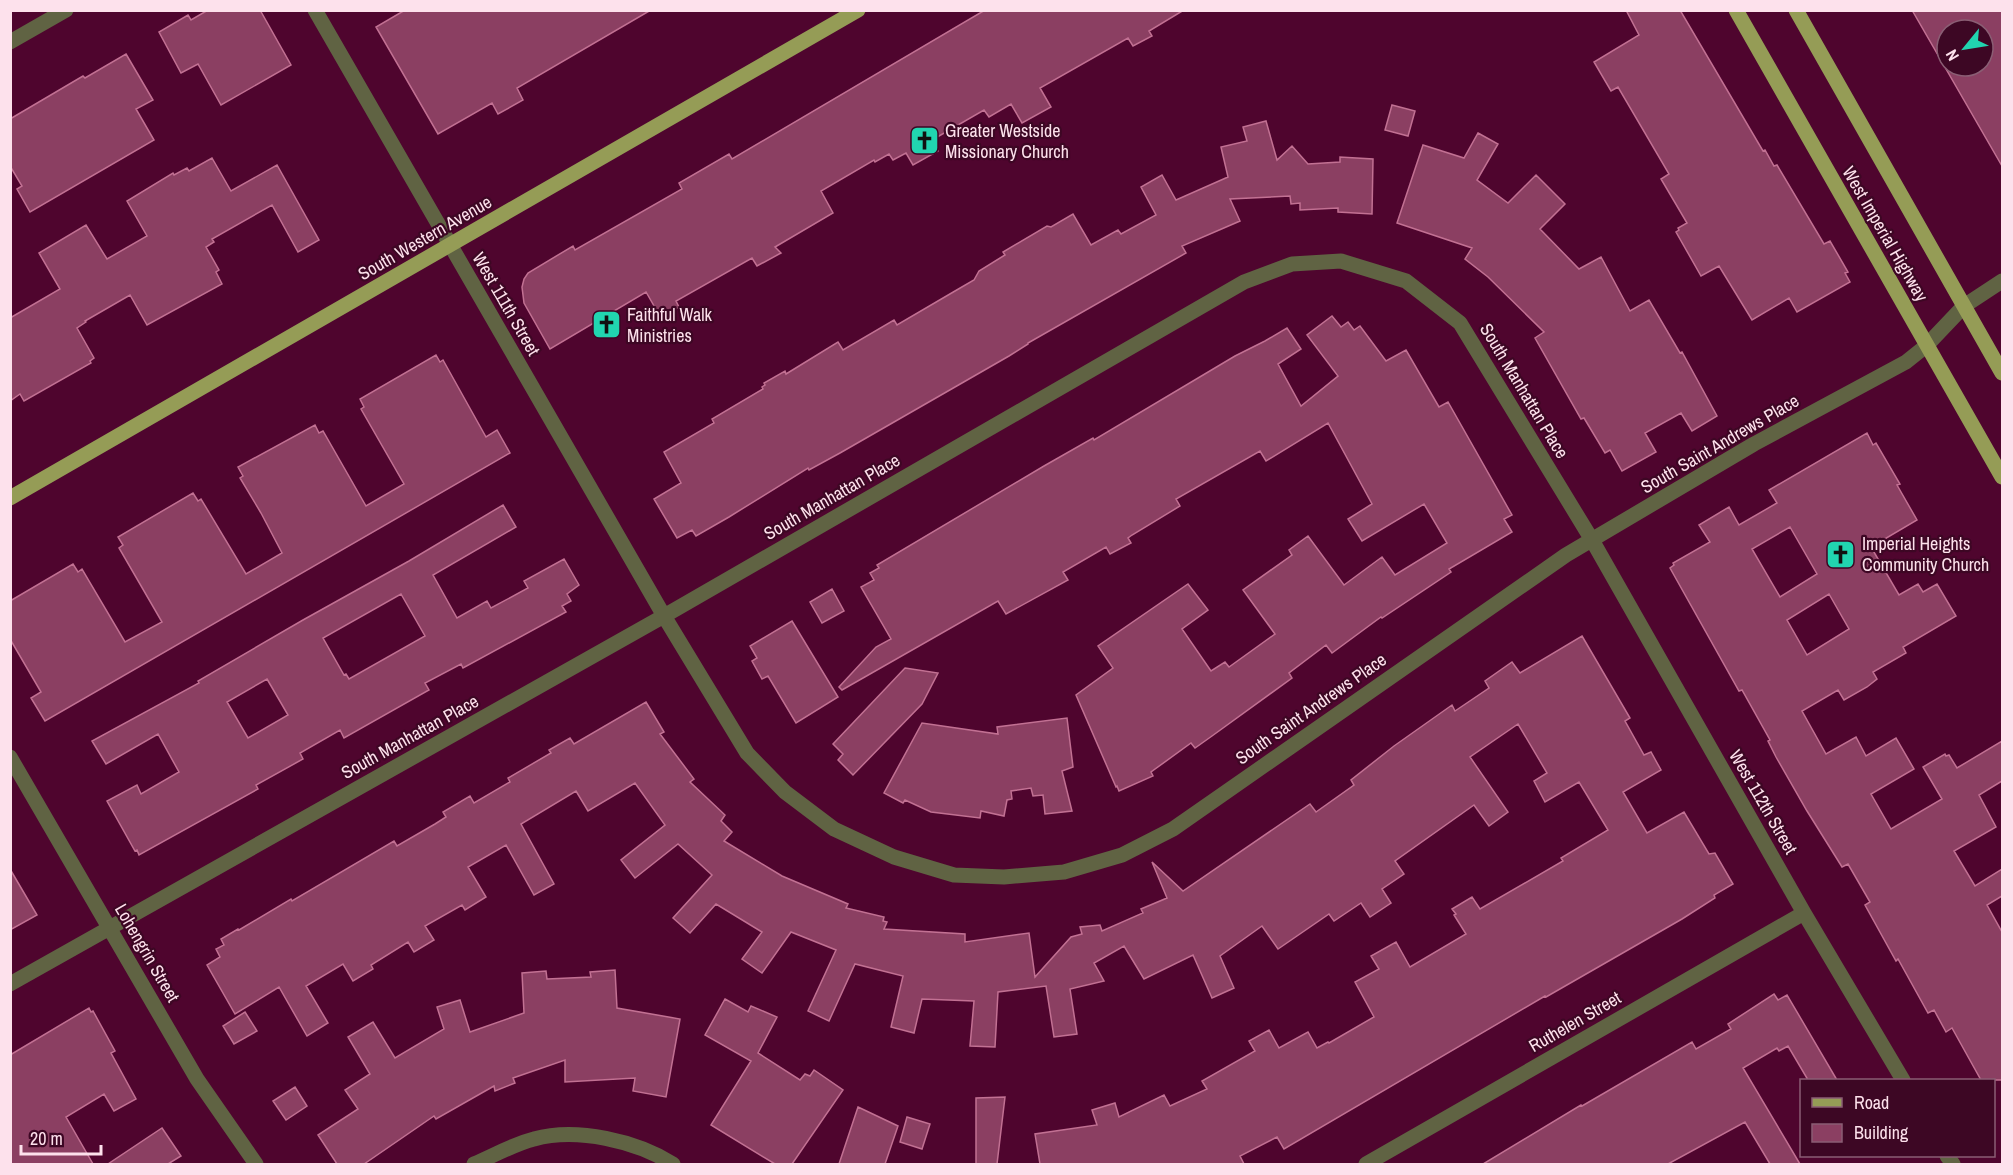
<svg xmlns="http://www.w3.org/2000/svg" width="2013" height="1175" viewBox="0 0 2013 1175" font-family="'Archivo Narrow',sans-serif">
<rect width="100%" height="100%" fill="#4f052e"/>
<path fill="#8b3f62" stroke="#c27193" stroke-width="1.5" fill-rule="evenodd" d="M208 10H260L291 65 221 105 198 64 181 73 159 32 188 15 191 20Z
M405 10H651L517 88 523 100 498 114 492 103 438 134 376 27Z
M985 10H1184L1149 31 1152 36 1133 46 1128 38 1040 88 1051 107 1022 123 1011 104 989 117 984 110 932 140 938 151 913 165 906 153 893 160 889 154 875 162 874 160 821 191 833 213 775 247 781 253 757 266 752 258 676 301 679 307 661 318 646 292 550 349 524 303 522 287 524 279 528 273 573 246 575 250 682 189 679 183 729 154 732 159Z
M1626 10H1680L1763 151 1765 150 1774 166 1777 165 1824 244 1830 241 1848 272 1845 273 1850 282 1797 312 1789 298 1752 320 1719 266 1701 276 1676 232 1679 230 1678 228 1687 223 1661 179 1669 174 1618 87 1611 91 1594 62 1639 35Z
M1912 10H2002V166ZM1947 30H1983V66H1947Z
M126 54 153 100 136 109 154 140 30 212 17 189 22 186 10 166V119L83 76 85 78Z
M1392 105 1415 111 1408 136 1385 130Z
M1266 121 1277 160 1292 146 1308 164 1340 162V157L1373 159 1372 214 1338 212V208L1300 210V203L1291 204 1290 196 1230 199 1240 221 1182 246 1186 253 1028 343V344L1009 356 840 453 809 470 808 468 729 517 696 536 692 530 677 538 654 499 681 483 664 452 714 423 712 419 763 389 762 387 765 385 764 383 785 371 786 374 838 342 843 350 894 320 897 325 955 291 974 280 979 271 1005 255 1003 252 1047 226 1051 227 1073 214 1091 245 1118 230 1121 234 1156 215 1141 187 1162 175 1176 200 1228 177 1221 147 1247 141 1243 127Z
M1478 133 1498 144 1477 180 1508 203 1536 175 1565 204 1540 229 1579 269 1601 257 1630 311 1649 300 1680 353 1682 352 1717 416 1692 431 1681 413 1645 433 1656 452 1622 471 1610 450 1605 453 1584 418 1581 419 1535 338 1544 332 1488 277 1465 259 1472 248 1397 223 1423 145 1464 158Z
M212 158 231 191 277 165 319 240 298 252 272 205 212 239 214 242 206 247 219 270 216 272 222 284 147 325 130 295 85 321 86 322 77 328 94 358 90 361 91 363 24 401 20 394 10 401V318L60 289 39 253 86 225 107 259 147 236 127 201 173 173 174 175 187 168 189 171Z
M1332 316 1341 327 1348 322 1354 330 1360 326 1386 361 1406 350 1439 407 1448 402 1512 515 1504 519 1512 532 1449 569 1451 572 1382 618 1381 617 1332 653 1326 645 1289 673 1292 678 1212 736 1195 748 1191 743 1151 772 1153 776 1119 791 1117 786 1116 787 1076 695 1113 668 1098 646 1188 584 1208 610 1182 629 1211 671 1225 662 1229 667 1275 634 1243 590 1292 555 1289 550 1308 536 1344 585 1382 557 1395 575 1447 543 1424 504 1362 541 1348 519 1372 504 1328 423 1266 461 1260 451 1176 499 1180 506 1132 535 1128 538 1131 543 1110 554 1106 547 1063 572 1068 580 1006 614 998 601 842 690 839 687 876 647 891 639 861 587 874 580 870 573 879 568 877 565 1044 466 1093 438 1094 440 1235 356 1265 341 1287 328 1301 349 1278 364 1301 406 1338 376 1307 335Z
M436 355 440 362 443 360 486 437 497 430 510 453 45 721 31 698 41 692 10 639V601L73 564 78 572 82 569 125 642 162 622 119 548 123 545 118 537 193 493 198 501 201 499 246 574 282 553 261 513 240 478 243 476 238 467 315 425 319 433 323 431 366 506 404 484 361 409 364 407 360 399Z
M1867 433 1873 445 1876 443 1900 484 1897 485 1917 520 1871 547 1899 595 1918 584 1923 592 1937 584 1956 616 1903 647 1906 653 1873 672 1877 679 1867 687 1844 700 1838 690 1802 711 1826 754 1856 737 1866 756 1896 738 1914 769 1871 794 1891 829 1942 799 1923 767 1945 754 1946 756 1949 755 1957 768 2002 741V781L1979 795 1996 827 1954 851 1975 886 2002 869V896L1987 905 2002 932V1080H1981L1952 1028 1946 1032 1934 1010 1928 1013 1898 959 1896 961 1865 905 1870 902 1848 864 1842 867 1807 811 1776 757 1768 741 1770 740 1742 690 1739 691 1670 568 1674 565 1673 563 1710 542 1699 525 1729 507 1739 525 1777 503 1769 490ZM1790 527 1817 574 1780 597 1752 549ZM1829 594 1849 629 1807 655 1787 620Z
M503 505 516 527 433 575 457 618 487 601 491 608 528 588 524 581 564 559 579 585 567 594 571 601 562 606 566 612 463 668 461 664 425 683 429 690 344 738 340 730 300 753 303 759 256 785 258 789 139 855 137 850 135 851 107 801 137 785 141 794 179 772 158 734 106 764 92 741 199 683 198 681 303 620 409 561ZM401 594 425 636 349 679 346 674 344 675 323 638ZM267 679 288 715 248 738 227 702Z
M832 589 844 611 822 623 810 602Z
M792 621 838 697 796 723 768 676 762 679 752 661 757 658 750 646Z
M1582 636 1630 718 1625 721 1644 755 1651 752 1661 770 1623 792 1647 833 1684 812 1709 854 1715 853 1733 884 1714 895 1715 898 1682 919 1546 997 1545 996 1284 1149 1277 1137 1240 1156 1244 1164H1040L1035 1134 1097 1125 1092 1110 1115 1103 1119 1117 1164 1095 1170 1106 1207 1089 1202 1081 1255 1051 1249 1041 1269 1030 1279 1048 1308 1032 1317 1048 1328 1042 1329 1043 1374 1017 1355 982 1379 969 1371 956 1396 942 1410 967 1466 934 1454 915 1456 914 1452 909 1472 897 1480 909 1563 861 1561 858 1608 830 1579 782 1545 802 1534 781 1547 773 1518 724 1470 757 1508 812 1489 826 1474 805 1395 861 1404 874 1382 889 1391 903 1370 917 1361 903 1334 921 1329 914 1278 949 1262 926 1220 956 1234 988 1212 998 1193 955 1144 979 1124 946 1094 963 1104 981 1070 989 1077 1034 1054 1037 1046 986 998 992 995 1047 970 1046 974 1001 922 999 914 1033 891 1027 903 976 855 964 829 1021 808 1011 836 950 791 932 762 973 742 959 762 932 716 904 690 933 673 918 712 875 678 844 635 878 621 860 665 825 635 783 588 811 576 791 521 824 554 884 534 895 506 845 468 867 486 897 465 910 462 905 425 926 434 940 414 952 408 942 371 965 373 969 353 981 343 964 306 986 328 1023 307 1036 279 987 235 1014 207 965 220 957 216 949 224 945 221 939 238 929 239 930 291 899 292 901 394 841 397 846 435 824 446 817 443 812 470 796 474 803 510 782 508 778 551 753 549 750 570 738 574 744 646 702 664 732 660 734 694 779 690 782 725 815 721 821 732 832 724 841 782 876 848 904 846 908 884 917 883 921 887 922 884 929 965 934V942L1029 933 1035 977 1071 937 1082 934 1080 927 1100 925 1102 931 1143 913 1141 909 1167 898 1152 862 1183 891 1310 804 1316 812 1354 785 1351 780 1394 746 1452 705 1455 711 1489 688 1485 681 1512 662 1520 673Z
M905 668 938 673 922 704 853 775 838 760 843 754 833 744Z
M1067 718 1073 767 1062 771 1072 811 1045 814 1043 795 1033 796 1031 788 1011 791 1012 799 1007 800 1004 816 981 811 980 818 931 812 905 800 903 803 884 793 922 723 998 734 997 727Z
M10 869 37 915 10 930Z
M615 970 617 1008 680 1019 666 1097 633 1091 635 1078 565 1082V1060L513 1078 515 1083 495 1091 494 1086 436 1119 434 1116 364 1164H337L318 1135 358 1109 345 1090 370 1074 348 1037 373 1022 395 1058 444 1029 437 1007 460 1000 470 1032 524 1013 522 973 546 971 547 979 591 977 590 972Z
M1774 994 1778 1000 1787 995 1837 1080H1808L1788 1046 1779 1051 1777 1048 1743 1068 1800 1164H1770L1745 1122 1668 1164H1483L1581 1105 1582 1106 1692 1042 1696 1049 1731 1029 1728 1024Z
M725 999 748 1012 751 1006 777 1017 758 1053 800 1080 805 1074 810 1076 814 1070 843 1090 792 1164H775L711 1125 751 1061 705 1035Z
M89 1008 91 1012 93 1011 115 1051 111 1053 136 1099 114 1111 104 1094 66 1117 93 1164H10V1055Z
M245 1012 257 1031 234 1044 223 1026Z
M295 1087 307 1106 286 1120 273 1101Z
M1005 1097 997 1164H976V1098Z
M858 1107 898 1126 885 1164H839Z
M907 1117 930 1124 922 1149 900 1142Z
M162 1128 181 1156 168 1164H108Z"/>
<g fill="none" stroke-linecap="round" stroke-linejoin="round">
<path stroke="#606343" stroke-width="15" d="M315 10 664 616 747 753 785 792 834 829 894 857 954 875 1004 877 1064 872 1122 855 1173 829 1566 555 1754 444 1906 362 1926 346 1964 306 2002 281
M10 42 66 10
M10 757 197 1079 256 1164
M10 984 664 616 1244 282 1292 264 1341 261 1406 281 1460 323 1592 540 1804 913 1903 1080
M1947 1156 1953 1164
M474 1164C493 1156 514 1144 534 1139 577 1127 636 1141 673 1164
M1366 1164 1804 913"/>
<path stroke="#959c56" stroke-width="15" d="M1736 10 2002 477
M1796 10 2002 373
M10 498 858 10"/>
</g>
<defs>
<symbol id="church-square" viewBox="-11 -11 22 22"><rect x="-9" y="-9" width="18" height="18" rx="4" fill="#21d5b0" stroke="#3d0724"/><path d="M-1.2-6h2.4v3.5h3.3v2.4h-3.3V6h-2.4V-.1h-3.3v-2.4h3.3Z" fill="#111"/></symbol>
</defs>
<g fill-rule="evenodd">
<use href="#church-square" x="908" y="124" width="33" height="33"/>
<use href="#church-square" x="590" y="308" width="33" height="33"/>
<use href="#church-square" x="1824" y="538" width="33" height="33"/>
</g>
<g text-anchor="middle" stroke-width="4.5" stroke-linejoin="round" paint-order="stroke">
<g font-size="18" fill="#fde1ec" stroke="#3d0724" text-anchor="start">
<text x="945" y="137">Greater Westside<tspan x="945" dy="21">Missionary Church</tspan></text>
<text x="627" y="321">Faithful Walk<tspan x="627" dy="21">Ministries</tspan></text>
<text x="1862" y="550">Imperial Heights<tspan x="1862" dy="21">Community Church</tspan></text>
</g>
<g font-size="18" fill="#fde1ec" stroke="#3d0724">
<text transform="translate(1885 234) rotate(60)" y="6">West Imperial Highway</text>
<text transform="translate(425 238) rotate(-30)" y="6">South Western Avenue</text>
<text transform="translate(506 304) rotate(60)" y="6">West 111th Street</text>
<text transform="translate(1524 391) rotate(59)" y="6">South Manhattan Place</text>
<text transform="translate(1720 444) rotate(-30)" y="6">South Saint Andrews Place</text>
<text transform="translate(832 497) rotate(-30)" y="6">South Manhattan Place</text>
<text transform="translate(1311 709) rotate(-35)" y="6">South Saint Andrews Place</text>
<text transform="translate(410 737) rotate(-29)" y="6">South Manhattan Place</text>
<text transform="translate(1763 802) rotate(60)" y="6">West 112th Street</text>
<text transform="translate(147 953) rotate(60)" y="6">Lohengrin Street</text>
<text transform="translate(1575 1022) rotate(-30)" y="6">Ruthelen Street</text>
</g>
</g>
<rect width="2013" height="1175" fill="none" stroke="#fde1ec" stroke-width="24"/>
<rect x="1800" y="1079" width="195" height="78" fill="#3d0724" stroke="#8a5e74" stroke-width="1.5"/>
<rect x="1812" y="1098" width="30" height="9" fill="#959c56" stroke="#8a5e74" stroke-width="1.5"/>
<text x="1854" y="1109" font-size="18" fill="#fde1ec">Road</text>
<rect x="1812" y="1124" width="30" height="18" fill="#8b3f62" stroke="#8a5e74" stroke-width="1.5"/>
<text x="1854" y="1139" font-size="18" fill="#fde1ec">Building</text>
<g transform="translate(1965 48) rotate(240)"><circle r="28" fill="#3d0724" stroke="#8a5e74" stroke-width="1.5"/>
<path d="M0-4.5L10 22L0 15L-10 22Z" fill="#21d5b0"/>
<text y="-9" font-size="16" font-weight="bold" text-anchor="middle" fill="#fde1ec">N</text>
</g>
<path d="M21 1145v9h80v-9" fill="none" stroke="#fde1ec" stroke-width="3"/>
<text x="30" y="1145" font-size="18" fill="#fde1ec" stroke="#3d0724" stroke-width="4.5" paint-order="stroke">20 m</text>
</svg>
